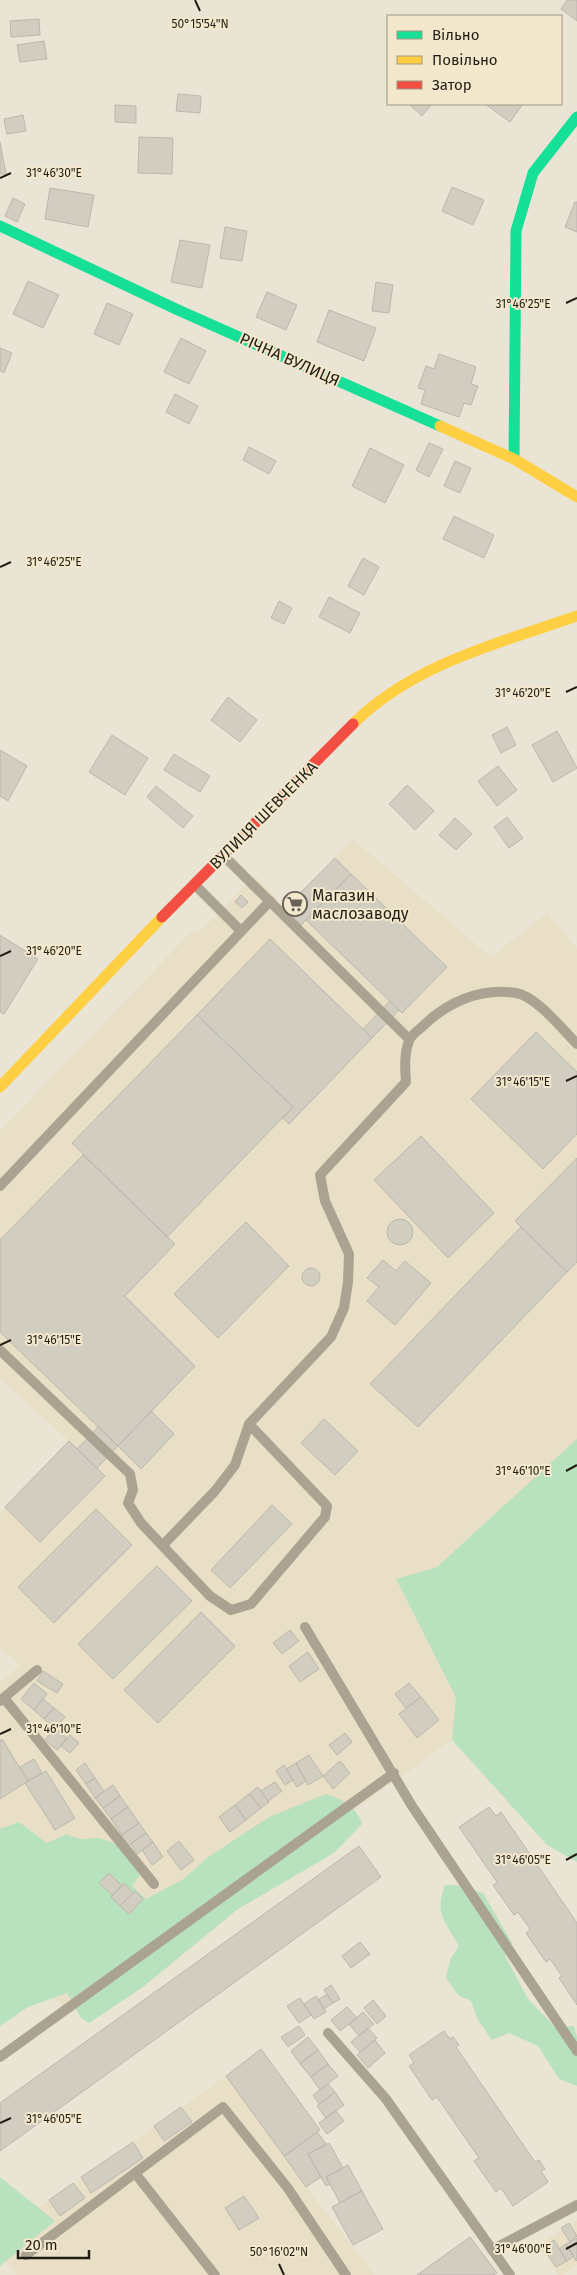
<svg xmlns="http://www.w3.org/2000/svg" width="577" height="2275" viewBox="0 0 577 2275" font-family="'Fira Sans',sans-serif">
<rect width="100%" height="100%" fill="#eae4d5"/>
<path fill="#e9dfc6" d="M353 839 491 957 547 913 577 949V1444L437 1567 396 1579 456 1697 452 1740 70 2015 40 1981 0 1928V1683L20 1665 0 1648V1514L69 1441 0 1379V1131L190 933 202 930 255 875 285 908Z
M226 2076 306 2187 375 2275H16L0 2252V2235Z
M577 2220V2264L563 2275H558L538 2245Z"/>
<path fill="#b8e1be" d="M577 1439V1862L547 1845 452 1740 456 1697 396 1579 437 1567Z
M326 1794C341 1798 358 1808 362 1824L334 1853 238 1909 143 1987 89 2023 81 2018 67 1993 28 2007 0 2026V1829L19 1822 47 1843 67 1834C87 1844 91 1835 105 1840 122 1844 133 1861 140 1875L132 1886 146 1899 182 1880 207 1858 269 1817Z
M445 1885H455L483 1893 512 1943 505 1956 528 1999 555 2027 574 2026 577 2037V2086L559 2079 538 2046 509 2033 492 2040 478 2020 471 2001 458 1995 446 1978 450 1960 459 1946C445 1921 434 1914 445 1885Z
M0 2177 55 2221 0 2266Z"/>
<path fill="#d2cdc1" stroke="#bcb7ac" d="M567 0H577V21L561 9Z
M39 19 40 35 11 37 10 21Z
M44 41 47 59 20 62 17 45Z
M178 94 201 96 200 113 176 111Z
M409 104H432L422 116Z
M485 104H523L510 122Z
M115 105 136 106V123L115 122Z
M23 115 26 131 7 134 4 119Z
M139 137 173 138 172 174 138 173Z
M0 142 6 174H0Z
M452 187 484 200 473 225 442 211Z
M50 188 94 195 88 227 45 219Z
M13 198 25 204 17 222 5 216Z
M575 202H577V232L565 227Z
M225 227 247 231 242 261 220 258Z
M180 240 210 245 202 288 171 282Z
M28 281 59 295 43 328 13 314Z
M376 282 393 285 389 313 372 311Z
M267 292 297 305 286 330 256 317Z
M107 303 133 314 119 345 94 334Z
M329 310 376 328 364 361 317 342Z
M181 338 206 351 189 384 164 372Z
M0 348 12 353 4 373 0 371Z
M439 354 476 367 471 384 478 386 471 405 464 403 459 417 421 404 425 390 418 388 426 366 434 369Z
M175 394 198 406 189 424 166 412Z
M429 443 443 449 429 477 416 470Z
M249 447 276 461 269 474 243 460Z
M370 448 404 465 385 503 352 486Z
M455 461 471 468 460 493 444 486Z
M454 516 494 535 484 558 443 539Z
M363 558 379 567 364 595 348 586Z
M329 597 360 613 350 633 319 617Z
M279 601 292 608 284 624 271 618Z
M228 697 257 720 240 742 211 720Z
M507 727 516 745 501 753 492 735Z
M557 731 577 768 553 782 532 745Z
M112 735 148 758 125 795 89 772Z
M0 750 27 766 8 801 0 796Z
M174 754 210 776 200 792 164 770Z
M498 766 517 790 497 806 478 781Z
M407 785 434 811 415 830 389 804Z
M156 786 193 816 183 828 147 797Z
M507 817 523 838 509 848 494 827Z
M455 818 472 834 456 850 439 835Z
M335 858 351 874 301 925 285 908Z
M351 874 447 967 402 1013 306 920Z
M241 895 248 902 242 908 235 902Z
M0 935 38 959 4 1014 0 1012Z
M270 939 372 1038 289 1124 283 1118 293 1107 197 1015Z
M390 1001 399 1010 372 1038 363 1029Z
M197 1015 293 1107 167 1237 72 1143Z
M536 1032 577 1072V1134L543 1169 471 1099Z
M421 1136 494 1213 448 1258 374 1180Z
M83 1155 175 1244 125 1296 195 1366 118 1446 0 1332V1240Z
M577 1158V1262L567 1272 515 1221Z
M387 1232a13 13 0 1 1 26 0a13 13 0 1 1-26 0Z
M246 1222 289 1266 218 1338 174 1294Z
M521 1227 567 1272 418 1427 370 1384Z
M383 1260 396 1271 405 1261 431 1283 395 1325 367 1301 379 1287 367 1278Z
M302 1277a9 9 0 1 1 18 0a9 9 0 1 1-18 0Z
M151 1411 174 1434 141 1469 118 1446Z
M324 1419 358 1451 335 1475 301 1443Z
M98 1427 118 1446 97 1468 77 1449Z
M69 1441 105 1476 40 1542 5 1507Z
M272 1505 292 1524 230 1588 211 1570Z
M96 1509 132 1545 54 1623 18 1587Z
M157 1566 192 1601 113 1679 78 1644Z
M201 1612 235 1646 158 1723 124 1690Z
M290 1630 299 1641 282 1654 273 1643Z
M308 1652 319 1669 300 1682 289 1666Z
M43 1671 63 1684 57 1693 37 1681Z
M34 1683 47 1694 34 1710 21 1699Z
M409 1683 421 1697 406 1708 395 1694Z
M421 1697 439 1720 417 1738 399 1714Z
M43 1699 54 1708 44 1719 34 1710Z
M54 1708 65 1717 55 1728 44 1719Z
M55 1728 67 1738 57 1750 45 1740Z
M345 1733 352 1742 337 1755 329 1745Z
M70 1735 79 1743 70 1753 61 1746Z
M2 1739 28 1781 0 1799V1741Z
M309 1755 323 1776 308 1785 296 1763Z
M34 1759 42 1773 28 1781 20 1767Z
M340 1761 350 1773 333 1789 323 1776Z
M85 1763 95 1778 86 1784 76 1770Z
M296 1763 306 1781 297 1787 286 1769Z
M284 1765 293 1780 285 1785 276 1771Z
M46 1771 75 1818 55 1830 25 1783Z
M95 1778 104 1791 95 1798 86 1784Z
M275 1782 282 1791 268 1801 261 1791Z
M113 1785 120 1796 103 1808 95 1798Z
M258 1787 269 1802 261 1808 249 1794Z
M249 1794 261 1808 246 1820 235 1805Z
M120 1796 128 1807 111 1819 103 1808Z
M235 1805 246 1820 230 1832 219 1817Z
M128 1807 139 1823 122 1835 111 1819Z
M489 1807 496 1816 501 1812 577 1923V2005L559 1978 562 1976 550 1959 546 1962 526 1933 530 1929 518 1912 514 1915 493 1885 497 1882 459 1827Z
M139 1823 146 1833 128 1846 120 1836Z
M146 1833 153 1842 137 1854 131 1844Z
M179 1841 194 1860 181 1870 167 1851Z
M153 1842 163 1857 152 1865 142 1850Z
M359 1846 381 1877 0 2151V2103Z
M109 1873 122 1886 112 1895 99 1883Z
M124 1883 133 1893 120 1906 111 1897Z
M135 1891 143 1899 129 1914 120 1906Z
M360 1942 370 1954 351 1968 342 1956Z
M331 1985 340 1999 333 2003 324 1990Z
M327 1994 333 2003 324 2009 318 2000Z
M316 1996 326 2012 314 2019 304 2004Z
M300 1998 311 2015 299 2023 287 2006Z
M373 2000 386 2016 377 2024 364 2008Z
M347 2007 357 2018 340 2031 331 2020Z
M363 2012 374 2024 359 2036 349 2024Z
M299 2026 305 2035 288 2047 281 2037Z
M368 2028 377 2038 360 2052 351 2042Z
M444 2031 450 2039 453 2037 459 2045 456 2047 535 2162 539 2160 545 2169 541 2171 548 2182 513 2206 501 2188 496 2192 474 2161 479 2158 437 2097 432 2100 409 2066 414 2063 409 2055Z
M308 2037 318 2050 300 2064 291 2051Z
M375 2040 385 2053 368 2068 357 2055Z
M261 2049 320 2130 284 2156 226 2076Z
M318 2050 328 2064 311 2077 300 2064Z
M328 2064 338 2076 320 2090 311 2077Z
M328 2084 335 2092 319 2104 313 2095Z
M335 2092 344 2105 326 2118 317 2106Z
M181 2107 192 2122 164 2141 154 2126Z
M336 2111 344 2121 327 2134 319 2123Z
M317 2132 326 2144 308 2154 321 2177 306 2187 284 2156Z
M133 2142 143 2158 91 2193 81 2177Z
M329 2143 343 2168 326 2177 330 2184 326 2186 308 2154Z
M348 2165 362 2191 340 2203 326 2177Z
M73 2183 85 2198 60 2216 49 2200Z
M362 2191 383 2229 353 2245 332 2207Z
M244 2196 259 2218 239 2230 225 2208Z
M569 2223 577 2236 570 2242 561 2228Z
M470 2237 497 2273 494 2275H417Z
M577 2238V2260L576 2261 566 2244Z
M554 2240 567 2261 556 2267 543 2247Z
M566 2244 574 2256 567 2261 559 2249Z"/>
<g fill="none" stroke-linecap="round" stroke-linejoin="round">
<path stroke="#aba391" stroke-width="10" d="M225 857 409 1039
M196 886 241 931
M0 1186 270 901
M0 1350 130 1474 133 1490 128 1503 141 1523 210 1596 231 1610 251 1604 325 1517 327 1506 249 1424
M163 1545 215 1491 235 1465 249 1424 331 1337 344 1308 348 1282 349 1254 325 1201 320 1175 406 1082C405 1068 404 1054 409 1041 411 1035 417 1031 422 1027 446 1003 480 987 516 993 536 996 562 1029 577 1044
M305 1627 412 1806 577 2051
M4 1698 154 1884
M0 1701 37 1670
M328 2033 386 2099 510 2275
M0 2057 394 1773
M135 2173 215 2275
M492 2250 577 2205
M26 2255 223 2107 287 2187 346 2275"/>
<path stroke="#16e098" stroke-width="11" d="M0 226 178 310 440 426
M514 459 516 231 533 173 577 117"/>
<path stroke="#ffcf43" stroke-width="11" d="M440 426 514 459 577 497
M353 724C413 664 499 643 577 616
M0 1087 162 917"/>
<path stroke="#f24e42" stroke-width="11" d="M162 917 353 724"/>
</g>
<path fill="none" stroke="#221d14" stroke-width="2" d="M195 0 200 11M0 178 11 173M566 303 577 298M0 567 11 562M566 692 577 687M0 956 11 951M566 1081 577 1076M0 1345 11 1340M566 1471 577 1465M0 1734 11 1729M566 1860 577 1854M0 2123 11 2118M566 2249 577 2243M279 2264 284 2275"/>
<defs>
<symbol id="supermarket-ring" viewBox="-11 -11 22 22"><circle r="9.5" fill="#f3e7cc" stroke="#686358" stroke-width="1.5"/><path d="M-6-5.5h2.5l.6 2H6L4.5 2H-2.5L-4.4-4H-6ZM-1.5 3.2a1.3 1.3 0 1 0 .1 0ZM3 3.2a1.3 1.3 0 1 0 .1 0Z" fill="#686358"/></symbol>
</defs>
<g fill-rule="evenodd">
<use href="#supermarket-ring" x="281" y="890" width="28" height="28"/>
</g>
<g text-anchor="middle" stroke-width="4" stroke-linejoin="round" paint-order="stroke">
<g font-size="16" fill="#221d14" stroke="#f3e7cc">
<text transform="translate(290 359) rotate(24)" y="6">РІЧНА ВУЛИЦЯ</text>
<text transform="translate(263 815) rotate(-45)" y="6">ВУЛИЦЯ ШЕВЧЕНКА</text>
</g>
<g font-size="16" fill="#221d14" stroke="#f3e7cc" text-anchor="start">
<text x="312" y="901">Магазин<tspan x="312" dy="18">маслозаводу</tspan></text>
</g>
</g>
<g font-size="12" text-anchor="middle" fill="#221d14" stroke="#f3e7cc" stroke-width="4" stroke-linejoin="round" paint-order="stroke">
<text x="200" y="28">50°15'54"N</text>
<text x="54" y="177">31°46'30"E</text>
<text x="523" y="308">31°46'25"E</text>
<text x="54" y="566">31°46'25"E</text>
<text x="523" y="697">31°46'20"E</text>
<text x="54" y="955">31°46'20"E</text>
<text x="523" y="1086">31°46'15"E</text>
<text x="54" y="1344">31°46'15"E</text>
<text x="523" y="1475">31°46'10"E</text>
<text x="54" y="1733">31°46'10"E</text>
<text x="523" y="1864">31°46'05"E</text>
<text x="54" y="2123">31°46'05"E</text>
<text x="523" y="2253">31°46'00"E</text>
<text x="279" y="2256">50°16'02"N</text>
</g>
<rect x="387" y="15" width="175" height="90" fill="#f3e7cc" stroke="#9f9682"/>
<rect x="397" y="31" width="25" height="8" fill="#16e098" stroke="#9f9682"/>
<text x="432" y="40" font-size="15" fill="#221d14">Вільно</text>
<rect x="397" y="56" width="25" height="8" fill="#ffcf43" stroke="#9f9682"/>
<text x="432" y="65" font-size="15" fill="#221d14">Повільно</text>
<rect x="397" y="81" width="25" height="8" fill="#f24e42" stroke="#9f9682"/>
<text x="432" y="90" font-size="15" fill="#221d14">Затор</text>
<path d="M18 2250v8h71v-8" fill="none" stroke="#221d14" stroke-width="2.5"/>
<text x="25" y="2250" font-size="15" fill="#221d14" stroke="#f3e7cc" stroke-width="4" paint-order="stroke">20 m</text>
</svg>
